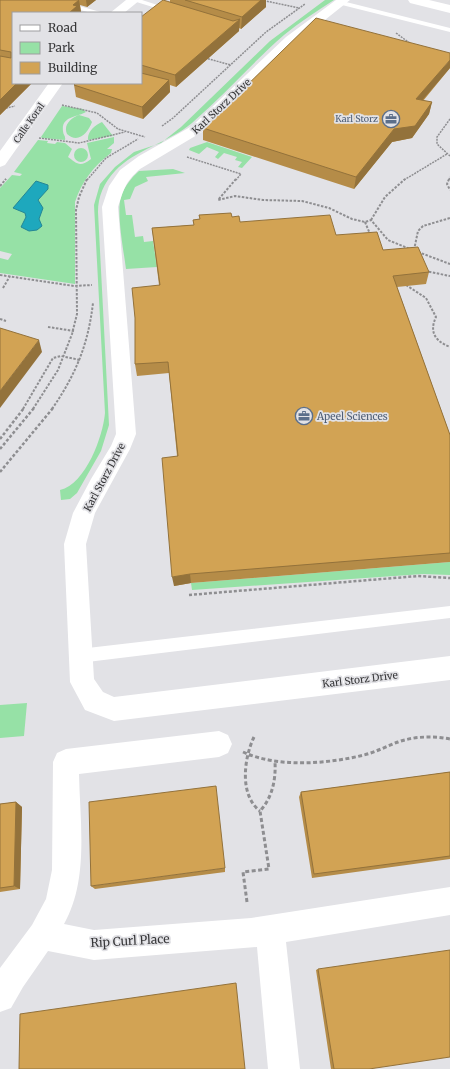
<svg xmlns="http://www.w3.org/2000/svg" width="450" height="1069" viewBox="0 0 450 1069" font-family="Merriweather,serif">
<rect width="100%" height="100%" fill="#e2e2e6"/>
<path fill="#96e1a6" d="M325 0H334C317 11 300 22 284 35 252 63 224 95 192 123 168 143 136 149 115 171 104 183 98 196 98 212L109 425 101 451 77 493 70 499 61 500 60 490C86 484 103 436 105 413L94 205 100 184 115 167 134 152 161 143 181 127 270 41Z
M62 106 83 109 86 112C78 117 61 116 63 131 63 135 66 136 65 140L42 138 41 137Z
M79 115 89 118 92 122C88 133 78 144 67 134 63 125 71 118 79 115Z
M102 122 113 136 88 140C87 132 95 125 102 122Z
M114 137V143L107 149H112L111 153C93 167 82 181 75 202V284L0 273V258L8 260 12 254 0 251V188L12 175 20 176 22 174 14 172 38 140 48 141 47 143 55 144 57 142 65 143 72 149 68 157C76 163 80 168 91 159L87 143Z
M207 142 252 157 242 168 238 167 242 162 235 160 237 157 224 153 218 159 215 157 219 152 207 147 199 154 189 150 190 148Z
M74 155a7 7 0 1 1 14 0a7 7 0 1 1-14 0Z
M173 169 185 173 146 177 148 181 135 187 130 199 124 200 126 215H132L135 237 143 236 144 242 153 241 157 267 126 269C124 253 116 212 121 197 124 187 131 178 139 171Z
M450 562V575L423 574 192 590 191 583Z
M27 703 24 736 0 738V705Z"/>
<path fill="#1ea8bd" stroke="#258695" d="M36 181 48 185V189L38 200 43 208 39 219 42 226 37 230 29 231 21 227 26 217 25 213 13 208Z"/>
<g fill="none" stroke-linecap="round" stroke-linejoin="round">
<path stroke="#8e8e91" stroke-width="1.5" stroke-dasharray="2 1" stroke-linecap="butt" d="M261 0 299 8
M396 33 411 44
M205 58 231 65
M62 105 97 113 118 129 145 137
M0 106 7 108 15 106
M450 119 437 137V144L450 156
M162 126 173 118 266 32 305 4
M39 138 79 143 125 132
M187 157 241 174 236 180
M5 180 6 179
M87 180 106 158 138 139
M404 180 447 154
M449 180 450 177"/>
<path stroke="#8e8e91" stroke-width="2" stroke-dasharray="2.5 1.5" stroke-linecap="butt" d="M236 179 218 200 235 196 263 200 302 201 329 208 352 219 365 222 371 220 388 240 410 249
M449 179 447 184 450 190
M0 186 6 179
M371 220 385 197 405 179
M365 222 370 234
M414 250 418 231 423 226 450 218
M418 252 450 264
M425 271 450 276
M0 275 74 286 92 285
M406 285 426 298 436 317C429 332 435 341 450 347
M3 288 10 276
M0 319 6 321
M48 327 74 331
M23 409 53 358 61 356 80 360
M33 409 58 370 72 334 77 314 76 210 79 197 87 179
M52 409C76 374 88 345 93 303"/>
<path stroke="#8e8e91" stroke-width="2.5" stroke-dasharray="3 2" stroke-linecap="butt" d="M0 439 24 408
M0 449 34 408
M0 472 53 408
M189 595 418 576 450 578"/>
<path stroke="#8e8e91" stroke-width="3" stroke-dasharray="4 2.5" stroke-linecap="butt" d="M254 737C244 758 239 795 260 811
M243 752C278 768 327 764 364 755 376 752 387 746 398 742 415 736 433 736 450 739
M247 902 243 872 269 869 260 811C272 798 276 780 275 762"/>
<path fill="#fff" fill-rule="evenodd" d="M45 0H58L104 13H91Z
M130 0H142L176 11 172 13Z
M338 0 450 28V32L338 4Z
M450 606V618L79 663 74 661 72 656 74 651 79 649Z"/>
<path fill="#fff" fill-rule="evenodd" d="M126 0H140L124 13H110Z
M336 0H350L296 43 202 132 140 169C125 182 124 189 118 207L136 434 130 449 95 513 86 544 94 679 103 692 114 697 450 656V680L114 721 85 710 70 682 64 544 73 513 91 479 111 446 116 434 102 207 109 186 120 170 139 156 192 126 286 37Z
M408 0H429L450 5V13L410 3Z
M49 83H63L5 165 0 167V151Z
M219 731 228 735 232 744 228 753 219 757 79 774C80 823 89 880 64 924L94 930 251 918 450 887V915L286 942 300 1069H268L257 947 94 960 48 951 23 987 11 1008 0 1012V968L32 925 46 899 52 870 53 762 57 753 66 749Z"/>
</g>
<path fill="#b58c48" d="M0 0H96L87 7 80 5 81 12 79 13H13V83H32L0 115Z
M170 0H266V7L241 29 239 28V31L176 87 170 85V92L143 119 76 97 74 85 141 83V17L170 2Z
M450 68 423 101 432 102 429 114 412 138 392 142 354 189 203 140V128Z
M199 215 232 217 240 222 336 235 383 250 429 272 426 284 397 287 450 435V562L191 583 174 586 177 456 169 373 137 376 135 364 159 285 152 228 194 225 193 220 200 219Z
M450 772V859L312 878 299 797 301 792Z
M16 802 22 807 20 889 0 892V804Z
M225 868V872L95 889 91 886Z
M318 969 369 1069H331L316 970Z"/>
<path fill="#93723b" d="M79 0 81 12 79 13H69L73 5Z
M86 0H96L87 7Z
M261 0H266V7L241 29 242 17Z
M240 19 239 31 176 87 175 75Z
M450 60V68L413 111 416 99Z
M169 80 170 92 143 119 142 107Z
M17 83H32L0 115V100Z
M432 102 429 114 412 138 392 142 354 189 356 177 394 129Z
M39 340 42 352 0 408V391Z
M190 574 191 583 174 586 172 577Z
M16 802 22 807 20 889 14 886Z"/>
<path fill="#d2a354" stroke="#93723b" d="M0 0H79L73 5 77 6 69 13H13V83H17L0 100V56L11 58V52L0 50Z
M163 0 233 21 240 19 175 75 141 65V17Z
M185 0H261L242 17Z
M316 18 450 53V60L416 99 432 102 415 126 394 129 356 177 203 128Z
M141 73 169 80 142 107 74 85 76 83H141Z
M231 213 232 217 239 216 240 222 330 215 336 235 377 232 383 250 418 247 429 272 393 276 450 435V553L190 574 172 577 162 458 178 456 168 362 135 364V318L132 288 160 285 152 228 194 225 193 220 200 219 199 215Z
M0 328 39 340 0 391Z
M450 772V856L314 874 301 792Z
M216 786 225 868 91 886 89 802Z
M16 802 14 886 0 888V804Z
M450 950V1057L369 1069H334L318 969Z
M236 983 245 1069H19L20 1014Z"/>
<defs>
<symbol id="office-ring" viewBox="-11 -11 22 22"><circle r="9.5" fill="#e2e2e6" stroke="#5c6f8a" stroke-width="1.5"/><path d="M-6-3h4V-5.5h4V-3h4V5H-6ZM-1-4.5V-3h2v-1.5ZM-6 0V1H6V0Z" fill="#5c6f8a"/></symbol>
</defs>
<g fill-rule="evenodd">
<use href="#office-ring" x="381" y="109" width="20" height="20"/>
<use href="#office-ring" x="294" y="406" width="20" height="20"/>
</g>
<g text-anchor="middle" stroke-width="3.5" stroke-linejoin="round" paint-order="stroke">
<g font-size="9" fill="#4e5e75" stroke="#e2e2e6" text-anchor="end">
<text x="378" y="122">Karl Storz</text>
</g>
<g font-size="9" fill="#363638" stroke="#e2e2e6">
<text transform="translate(29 123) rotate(-55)" y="3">Calle Koral</text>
</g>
<g font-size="10" fill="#363638" stroke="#e2e2e6">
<text transform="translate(221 106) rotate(-43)" y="4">Karl Storz Drive</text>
<text transform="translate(104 477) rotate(-62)" y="4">Karl Storz Drive</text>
<text transform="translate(360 679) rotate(-7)" y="4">Karl Storz Drive</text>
</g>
<g font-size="10" fill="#4e5e75" stroke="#e2e2e6" text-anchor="start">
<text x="317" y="420">Apeel Sciences</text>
</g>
<g font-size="12" fill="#363638" stroke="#e2e2e6">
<text transform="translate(130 941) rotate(-3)" y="4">Rip Curl Place</text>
</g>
</g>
<rect x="12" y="12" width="130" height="72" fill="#e2e2e6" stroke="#9d9da0"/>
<rect x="20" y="25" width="20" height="6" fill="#ffffff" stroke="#9d9da0"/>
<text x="48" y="32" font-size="12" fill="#363638">Road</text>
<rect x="20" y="42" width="20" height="12" fill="#96e1a6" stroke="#9d9da0"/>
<text x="48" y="52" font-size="12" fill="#363638">Park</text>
<rect x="20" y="62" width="20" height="12" fill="#d2a354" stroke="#9d9da0"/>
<text x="48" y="72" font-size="12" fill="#363638">Building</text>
</svg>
